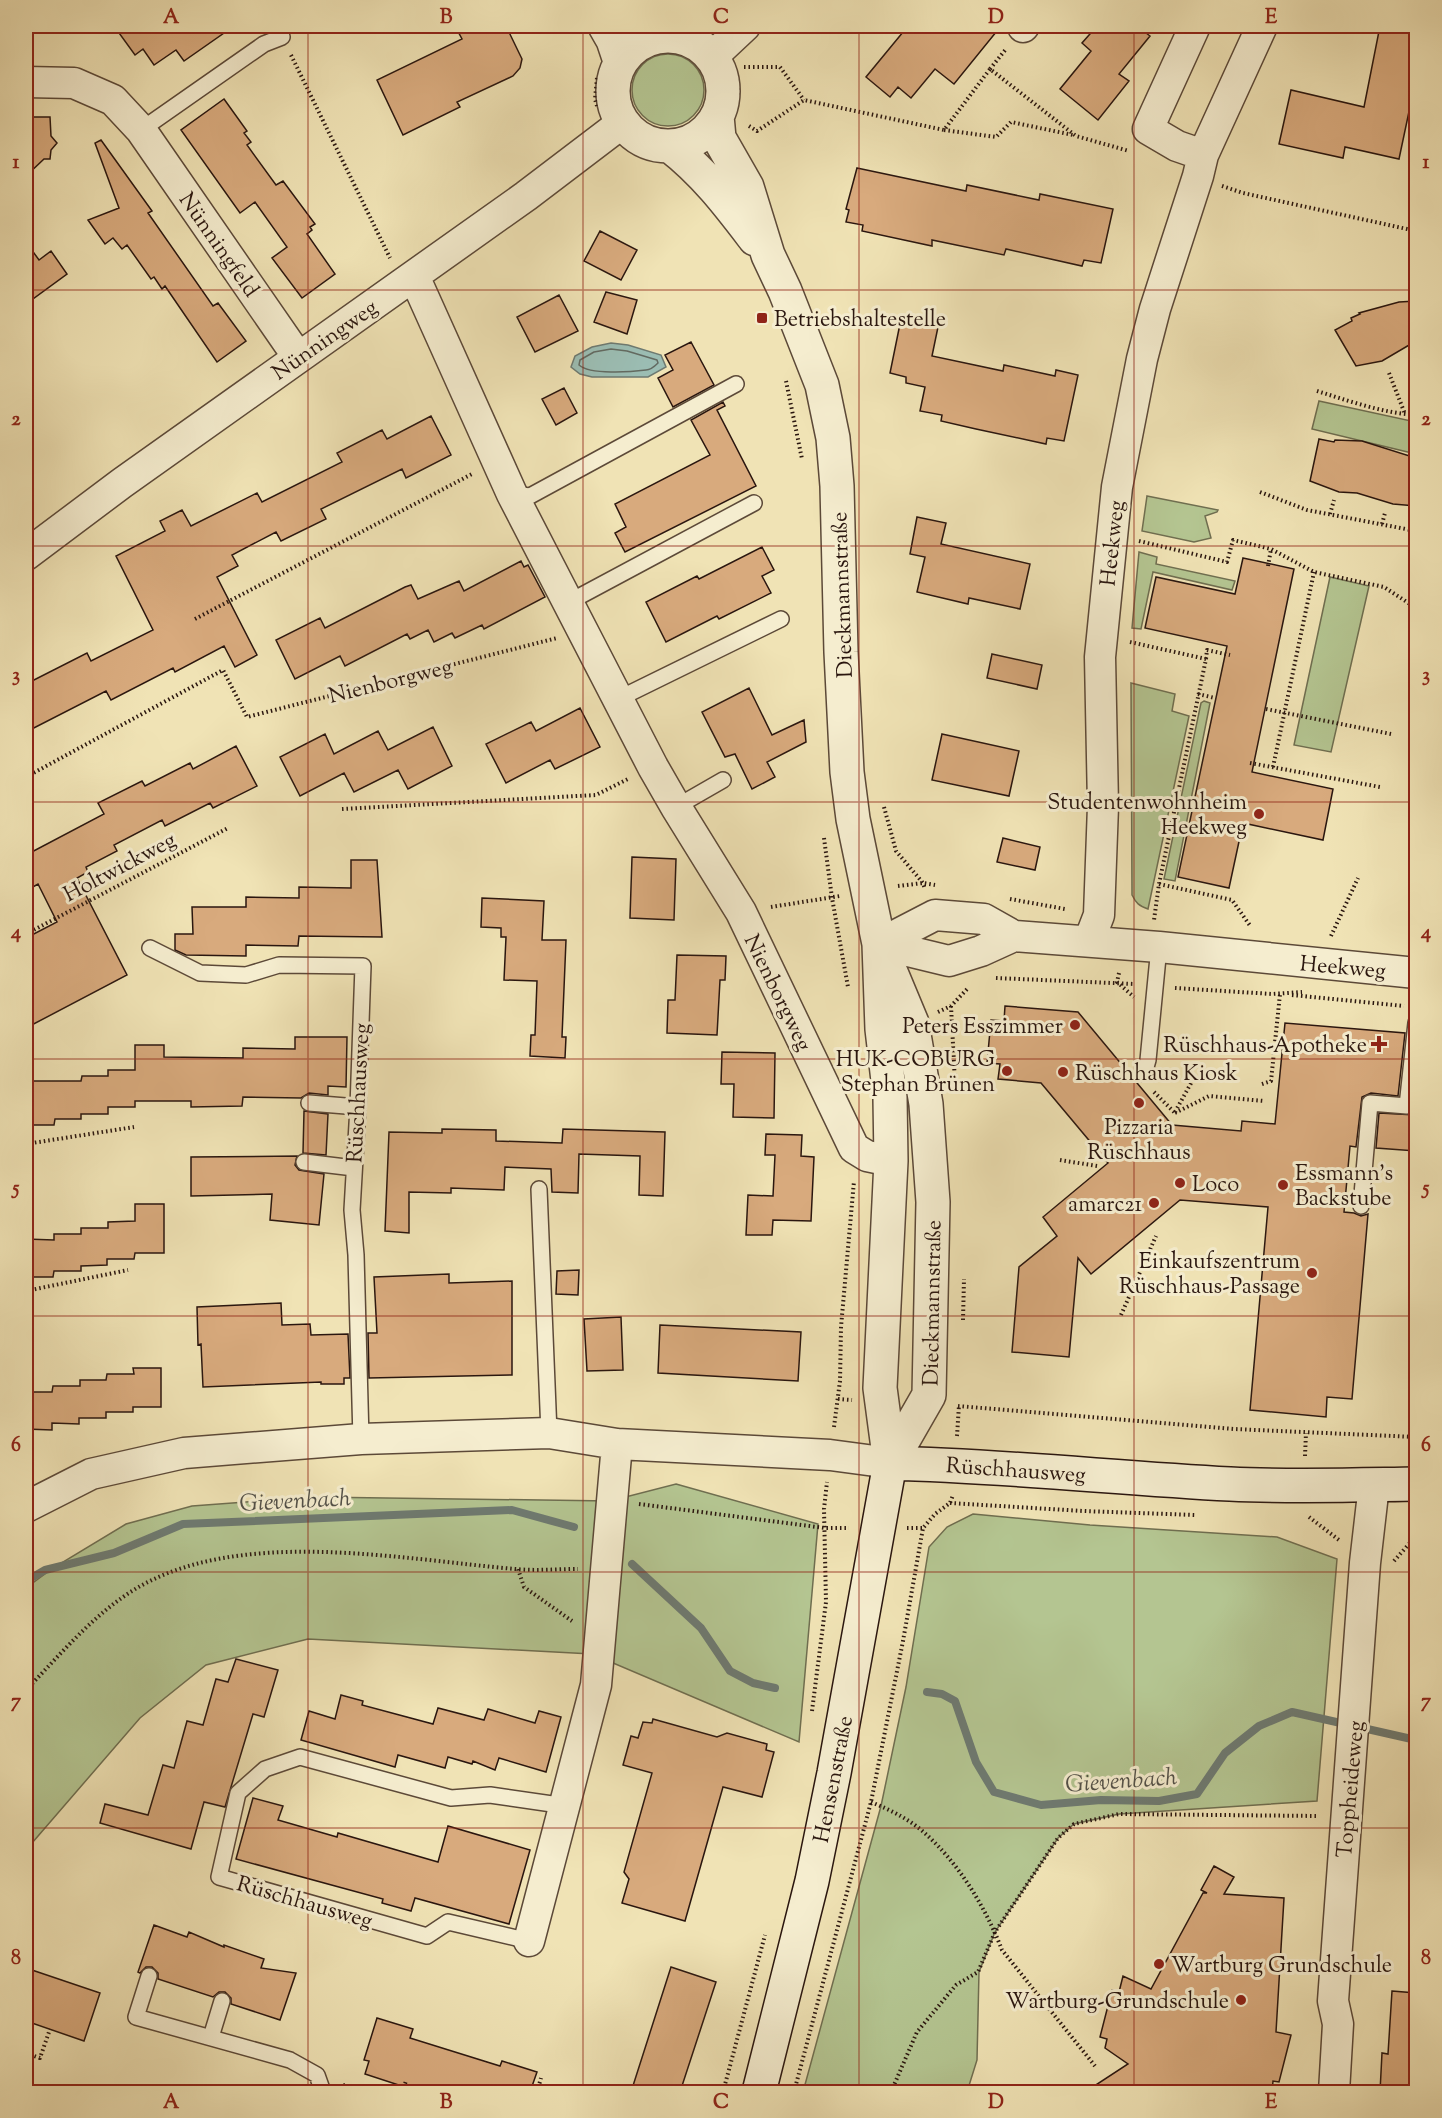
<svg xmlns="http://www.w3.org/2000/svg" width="1442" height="2118" viewBox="0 0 1442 2118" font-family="'Sorts Mill Goudy',serif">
<rect width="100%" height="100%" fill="#f0e3b5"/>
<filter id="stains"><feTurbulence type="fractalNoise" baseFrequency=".00333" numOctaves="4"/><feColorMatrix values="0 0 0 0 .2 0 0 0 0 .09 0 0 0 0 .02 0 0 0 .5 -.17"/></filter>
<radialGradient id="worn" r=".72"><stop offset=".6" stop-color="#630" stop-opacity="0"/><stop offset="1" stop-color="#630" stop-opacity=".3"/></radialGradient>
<path fill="#b4c591" stroke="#6f6e50" stroke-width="1.5" d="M632 90a36 36 0 1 1 72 0a36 36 0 1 1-72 0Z
M1319 401 1416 422V454L1312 429Z
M1147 496 1218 510 1217 512 1205 516 1211 538 1194 542 1142 531Z
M1139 552 1157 557 1156 564 1235 581 1232 590 1153 572 1141 629 1132 628Z
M1330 577 1369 586 1331 752 1294 745Z
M1131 683 1175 694 1172 711 1189 716 1148 909C1139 906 1136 903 1132 895Z
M1204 701 1210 703 1175 881 1164 879 1201 703Z
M676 1484 818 1524 799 1742 592 1654 308 1639 206 1665 140 1718 26 1850V1588L53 1568 126 1524 192 1506 315 1497 610 1501Z
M973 1514 1090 1525 1277 1537 1337 1559 1317 1801 1119 1814 1074 1824 1058 1838 995 1932 979 1972 977 2060 967 2092H803L881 1806 906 1687 929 1547 947 1527Z"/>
<path fill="#9bbdb3" stroke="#6e7a71" stroke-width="1.5" d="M611 343 628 345 661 355 666 367 648 377H592L580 374 571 367 575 356 592 347Z"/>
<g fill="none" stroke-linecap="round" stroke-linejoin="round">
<path stroke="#626a61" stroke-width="1.5" d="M611 349 627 351 657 360 658 363C655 366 651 370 646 370 631 372 590 375 579 365L580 360 594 352Z"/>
<path stroke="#6e7a71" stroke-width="8" d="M632 1564 701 1628 730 1671 753 1683 775 1688
M26 1581 45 1570 114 1553 183 1524 512 1510 574 1527
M927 1692 942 1694 955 1701 976 1762 994 1792 1041 1805 1101 1800 1159 1801 1197 1794 1225 1753 1259 1726 1292 1712 1416 1740"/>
</g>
<path fill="#d8aa7d" stroke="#2a160f" stroke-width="1.5" d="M114 26H234L184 61 176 50 154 65 143 49 135 55Z
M455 26H506L522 59 520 68 513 76 457 102 460 107 403 135 377 80 462 39Z
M908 26H1001L954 84 935 69 911 98 898 87 890 97 866 77Z
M1097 26H1137L1150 36 1119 74 1129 81 1098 120 1060 89 1091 51 1082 43Z
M1380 26H1416V104L1411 102 1399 159 1345 147 1343 158 1279 144 1291 90 1364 107Z
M224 99 247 131 244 133 251 142 247 145 276 185 283 181 315 224 310 227 312 230 307 234 335 274 302 298 272 258 287 247 255 202 240 213 181 130Z
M26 117H50L51 136 57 143 51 150 50 159H44L26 176Z
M101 140 152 211 148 213 213 306 218 303 246 341 217 362 165 286 162 289 154 277 151 279 127 245 122 249 113 238 105 244 88 220 119 208 95 143Z
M857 168 966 191 967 185 1039 200 1040 194 1113 209 1101 263 1084 260 1082 266 1006 249 1004 255 932 240V246L862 231 863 225 846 222 849 210 846 209Z
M600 231 637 250 621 280 584 261Z
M26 242 39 260 51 251 67 274 26 304Z
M606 292 637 300 627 334 594 322Z
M559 295 578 331 535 352 517 317Z
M1416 301V341L1382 361 1356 366 1335 330 1352 321 1351 318 1360 314 1359 313 1399 302Z
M901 319 938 327 932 356 1003 371 1004 365 1055 376 1056 370 1078 375 1064 441 1047 438 1046 444 976 429 941 421 942 415 920 411 925 387 906 383V377L890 373Z
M691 342 714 385 673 407 658 378 673 370 665 355Z
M564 388 577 413 556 425 542 399Z
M723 402 725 406 717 410 756 486 625 552 615 533 626 527 615 504 710 455 691 420Z
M431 416 451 455 406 478 402 469 321 509 326 519 281 541 276 532 232 555 238 566 217 577 257 655 235 667 224 646 175 672 173 668 111 700 106 691 26 732V684L87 653 91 661 153 630 116 556 165 531 160 521 182 510 191 526 257 493 262 502 342 462 337 453 382 430 387 439Z
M1319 439 1334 442 1335 440 1362 441 1416 458V506L1393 504 1357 493 1339 492 1310 481Z
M917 517 946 523 941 544 1030 564 1020 609 969 598 968 604 917 592 925 557 910 554Z
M762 547 774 570 762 576 771 593 719 619 717 616 666 642 646 602 697 576 699 579Z
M1243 558 1294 569 1252 772 1333 789 1323 840 1243 823 1229 888 1178 877 1227 646 1145 628 1156 577 1235 594Z
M521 561 524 567 528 565 545 597 484 629 482 625 455 638 452 633 434 642 428 630 410 639 407 634 345 666 340 656 295 679 276 640 320 618 325 628 405 587 411 585 418 599 459 581 464 591Z
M992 654 1042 665 1037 689 987 678Z
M749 688 772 735 804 720 806 742 767 762 775 777 752 789 735 754 725 757 702 712Z
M580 708 600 747 555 769 550 760 506 783 486 744 531 722 536 731Z
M433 727 452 766 408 789 398 770 354 792 344 773 300 796 280 757 325 734 334 754 378 731 388 750Z
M942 734 1019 751 1009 796 932 780Z
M236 746 257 786 213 808 210 803 165 826 162 820 114 845 117 851 86 867 88 872 77 878 127 975 26 1028V938L57 922 38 884 26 891V855L104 814 98 803 142 781 145 786 190 763 193 769Z
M1003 838 1040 847 1035 870 997 862Z
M632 857 676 859 674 920 630 918Z
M351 860H377L382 937 299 936 298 946 246 945V956L186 955 175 950V934H193L192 907H246V897L299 898V887L351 888Z
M482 898 544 901 542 940H566L562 1037H566L565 1058 530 1056 531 1035H535L537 981 504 980 506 937H501V928L481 927Z
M677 955 726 956 725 980H720L717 1035 667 1033 668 1000H675Z
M1005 1006 1078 1012 1172 1125 1241 1131 1242 1121 1275 1124 1285 1023 1405 1033 1398 1096 1371 1093 1362 1097 1356 1147 1350 1146 1344 1212 1354 1213 1361 1216 1368 1214 1352 1399 1327 1397 1326 1417 1250 1410 1268 1207 1180 1200 1091 1274 1078 1258 1069 1357 1012 1352 1019 1267 1057 1236 1043 1217 1108 1163 1041 1083 998 1079 1000 1064 987 1063 991 1020 1004 1021Z
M295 1037H347L346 1087 328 1086V1095L309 1093 301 1098 243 1097 242 1106 191 1107V1101H135V1107H108V1114H81V1119H55L54 1125H26V1081H81L82 1076H108V1070H135V1045H164V1057L243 1058V1048L295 1049Z
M722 1052 775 1053 774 1118 733 1117 734 1084H721Z
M304 1111 328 1114 326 1155 303 1153Z
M1379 1113 1416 1115V1151L1376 1148Z
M442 1129 496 1130V1141L562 1143 563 1129 665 1132 663 1196 639 1195 640 1156 579 1154 578 1193 552 1192 551 1169 505 1167 504 1190 451 1188V1193L409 1192V1233L385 1231 389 1132 442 1133Z
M766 1134 802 1135 801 1156 814 1157 811 1221 773 1220 772 1235H746L748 1195 773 1196 775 1155H765Z
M297 1156 295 1165 299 1170 324 1174 319 1225 270 1220 272 1194 191 1196V1157Z
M135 1204H164V1253H135L134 1259H107V1265L81 1266V1271H54L53 1277H26V1239L54 1240V1234H81V1228H108V1222L135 1221Z
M579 1270 578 1295 556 1294 557 1271Z
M449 1274V1283L512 1281V1375L369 1378 368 1333H377L374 1277Z
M281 1303 282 1325 310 1324 311 1335 348 1334 350 1378H344V1384H321V1382L203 1387 201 1344 198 1345 197 1307Z
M621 1317 623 1370 587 1371 584 1319Z
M660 1325 801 1332 798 1381 658 1373Z
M133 1368H161V1407H133V1412H106V1418H79V1424L52 1423V1430L26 1429V1392H52L53 1386H80V1380H106L107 1374H134Z
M236 1659 278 1670 264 1717 253 1714 225 1807 204 1802 191 1849 100 1823 105 1804 148 1815 163 1765 174 1768 187 1721 203 1725 216 1679 228 1682Z
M341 1695 363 1701 362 1705 433 1724 438 1708 484 1720 488 1709 535 1723 539 1711 561 1717 546 1772 499 1758 495 1770 473 1761 472 1764 448 1757 445 1768 398 1755 395 1767 301 1740 309 1711 335 1719Z
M653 1719 717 1737 727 1733 767 1744 766 1750 774 1752 762 1797 723 1787 685 1921 622 1903 629 1879 624 1872 652 1773 623 1765 631 1736 638 1738 643 1722 652 1723Z
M253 1798 283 1806 278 1820 337 1837 338 1833 438 1862 448 1826 530 1850 509 1924 415 1898 411 1911 382 1903 383 1899 236 1859Z
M1214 1866 1234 1877 1224 1894 1284 1898 1276 2032 1291 2035 1279 2082 1273 2081 1272 2092H1085L1128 2064 1105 2048 1107 2039 1100 2037 1112 1990 1119 1992 1123 1976 1151 1989 1203 1893H1207L1201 1890Z
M154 1925 187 1937 189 1932 224 1947V1945L264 1959 261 1968 296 1973 280 2020 231 2004V1998L225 1992H219L213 1997 158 1979V1973L152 1967H146L140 1973 138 1972Z
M671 1967 716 1982 680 2092H631Z
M26 1968 100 1993 84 2041 26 2021Z
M1392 1991 1416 1993V2092H1380L1382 2053 1388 2054Z
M377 2018 413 2029 410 2038 500 2066 502 2061 537 2072 530 2092H420L365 2074 369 2061 364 2060Z"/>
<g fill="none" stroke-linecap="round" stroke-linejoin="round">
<defs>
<path id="service" d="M141 130 264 44 282 37
M512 494 530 496 736 384
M569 602 754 503
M618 699 781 619
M676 807 723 780
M150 948 200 973 246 975 279 965 363 966 358 1107 352 1210 356 1255 361 1439
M1144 1074 1148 1060 1159 947
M309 1103 358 1107
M304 1162 354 1168
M539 1189 549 1433
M1361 1206 1370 1103 1407 1106 1416 1023
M529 1941 448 1922 427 1936 219 1877 238 1793 265 1769 300 1757 451 1798 490 1795 566 1806
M149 1976 136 2017 290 2060 317 2075 323 2092
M211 2037 222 2001"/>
<path id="minor" d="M1195 26 1148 129 1177 146 1203 155
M1023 27 1024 26
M712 57 745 26
M26 82 74 83 113 100 141 130 298 357
M414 276 512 494 653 767 676 807 741 912 854 1148 867 1156 891 1161
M26 555 122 483 526 196 622 123
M1089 941 1099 915 1103 806 1100 657 1117 487 1142 359 1155 309 1198 176 1203 155 1262 26
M879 944 935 915 984 919 1014 936 1159 947 1416 973
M879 944 949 961 981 951 1014 936
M26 1507 91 1474 184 1453 361 1439 549 1433 617 1444 830 1455 890 1463
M529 1941 596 1685 617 1444
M1334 2092 1338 2024 1333 2001 1365 1563 1374 1485"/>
<path id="tertiary" d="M605 26 613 40 620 61
M613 91a55 55 0 1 1 110 0a55 55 0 1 1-110 0Z
M717 116 719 138 747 187 768 255 785 291 822 385 833 438 837 486 841 652 847 772 853 819 879 944 882 1029 890 1098 891 1161 880 1388 890 1463
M670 146C705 173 729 205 755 239
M887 963 912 1023 926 1104 933 1202 929 1395 890 1463"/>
<path id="secondary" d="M759 2092 812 1881 834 1773 890 1463C1004 1466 1117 1478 1230 1484 1292 1487 1354 1485 1416 1484"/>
</defs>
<use href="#service" stroke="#5c4938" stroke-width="18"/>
<use href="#minor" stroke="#5c4938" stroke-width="33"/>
<use href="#tertiary" stroke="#5c4938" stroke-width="36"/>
<use href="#secondary" stroke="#2a160f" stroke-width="36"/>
<path stroke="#2a160f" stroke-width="4" stroke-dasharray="1.5 3" stroke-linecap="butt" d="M291 55 390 258
M744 67H780L804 100
M990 69 1006 49
M736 75 738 91 737 97
M597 78 595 99 597 106
M1415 125 1416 126
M749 126 757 131 804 100 944 130 990 69 1076 136 1129 151
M944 130 996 137 1011 122 1073 135
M1222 186 1243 193 1416 231
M1389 373 1405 414
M786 381 802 459
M1317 391C1349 401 1383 413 1416 415
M1260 492 1307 510 1416 531
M1330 514 1334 500
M1382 524 1385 513
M1139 541 1227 562 1233 540 1271 549 1314 572 1384 587 1416 608
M1268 566 1271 549
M195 619 472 474
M1130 642 1206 659 1159 884 1154 920
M1206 659 1207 650 1230 655
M1198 694 1215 698
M1266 709 1391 734
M1250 763 1380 787
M1273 767 1314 572
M26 777 223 670 247 717 557 638
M884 807 896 851 923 883 925 889
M342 809 596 795 628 779
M824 838 832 898 848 987
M1159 884 1232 900 1251 927
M898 886 923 883 935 885
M1010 899 1065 909
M771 907 840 896
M26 934 228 828
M1331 936 1358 878
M1119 973 1117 982 1134 997
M996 978 1135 984
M1175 988 1272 994 1302 992
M1292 995 1404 1006
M951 1006 955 1083
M938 1012 951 1006 969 987
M1262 1084 1271 1081 1280 994
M1154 1092 1175 1113
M1175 1112 1195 1076
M1175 1113 1209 1096 1264 1101
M26 1144 134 1127
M1060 1160 1097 1166
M26 1291 128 1270
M1121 1315 1156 1236
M963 1320 964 1279
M838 1399 852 1400
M958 1406 1234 1429 1416 1437
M834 1427 840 1381 841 1327 854 1181
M957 1436 959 1405
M1305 1456 1306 1433
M950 1503 1083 1511 1195 1515
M639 1504 825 1528H849
M1309 1517 1339 1540
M907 1528H923
M1394 1561 1416 1536
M518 1569 524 1587 572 1621
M26 1690C59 1656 91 1617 132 1591 236 1526 398 1559 515 1569 536 1571 557 1569 578 1569
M812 1711 826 1602 824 1509 827 1482
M871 1802C888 1809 905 1817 920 1829 957 1860 985 1906 1002 1950L1095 2066
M26 2053 40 2058 50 2029
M343 2085 363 2092
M402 2092 406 2081
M537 2092 541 2078
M723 2092 765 1935
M794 2092 871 1802 903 1641 923 1528 935 1514 950 1503 953 1495
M891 2092 917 2032 956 1985 978 1972 995 1932 1058 1838 1074 1824 1119 1814 1318 1816"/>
<use href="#service" stroke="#f5edcf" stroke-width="15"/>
<use href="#minor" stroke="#f5edcf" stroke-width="30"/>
<use href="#tertiary" stroke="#f5edcf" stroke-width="33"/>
<use href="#secondary" stroke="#f5edcf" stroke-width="33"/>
</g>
<path fill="none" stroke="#8f2418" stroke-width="1.5" stroke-opacity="0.55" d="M308 26V2092M583 26V2092M859 26V2092M1134 26V2092M26 290H1416M26 546H1416M26 802H1416M26 1059H1416M26 1316H1416M26 1572H1416M26 1828H1416"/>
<g fill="#8f2418" stroke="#f5edcf" stroke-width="2">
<rect x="756" y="312" width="12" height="12" rx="3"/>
<circle cx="1259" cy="814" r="6"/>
<circle cx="1075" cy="1025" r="6"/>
<path d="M1376 1035h6v6h6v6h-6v6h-6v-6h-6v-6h6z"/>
<circle cx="1007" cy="1071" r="6"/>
<circle cx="1063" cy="1072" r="6"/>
<circle cx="1139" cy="1103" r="6"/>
<circle cx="1180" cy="1183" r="6"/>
<circle cx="1283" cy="1185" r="6"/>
<circle cx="1154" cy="1203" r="6"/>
<circle cx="1312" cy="1273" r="6"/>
<circle cx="1159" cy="1964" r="6"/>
<circle cx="1241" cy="2000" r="6"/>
</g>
<g text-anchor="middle" stroke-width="6" stroke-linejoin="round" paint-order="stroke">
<g font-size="22" fill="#2a160f" stroke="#f5edcf">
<text transform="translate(220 244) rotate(55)" y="8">Nünningfeld</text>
<text transform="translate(324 339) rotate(-35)" y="8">Nünningweg</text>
<text transform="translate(1111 543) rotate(-84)" y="8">Heekweg</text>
<text transform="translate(841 595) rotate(-92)" y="8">Dieckmannstraße</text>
<text transform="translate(390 680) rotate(-14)" y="8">Nienborgweg</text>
<text transform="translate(119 866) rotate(-28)" y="8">Holtwickweg</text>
<text transform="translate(1343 966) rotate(5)" y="8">Heekweg</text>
<text transform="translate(779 992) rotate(64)" y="8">Nienborgweg</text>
<text transform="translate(357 1093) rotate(-87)" y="8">Rüschhausweg</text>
<text transform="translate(931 1303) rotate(-89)" y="8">Dieckmannstraße</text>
<text transform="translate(1016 1469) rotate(4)" y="8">Rüschhausweg</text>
<text transform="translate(832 1779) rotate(-79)" y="8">Hensenstraße</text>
<text transform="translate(1349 1789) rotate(-85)" y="8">Toppheideweg</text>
<text transform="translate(305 1901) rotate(16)" y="8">Rüschhausweg</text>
</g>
<g font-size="22" fill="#2a160f" stroke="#f5edcf" text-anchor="end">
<text x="774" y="326" text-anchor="start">Betriebshaltestelle</text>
<text x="1247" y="809">Studentenwohnheim<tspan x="1247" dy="25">Heekweg</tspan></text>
<text x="1063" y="1033">Peters Esszimmer</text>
<text x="1367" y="1052">Rüschhaus-Apotheke</text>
<text x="995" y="1066">HUK-COBURG<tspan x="995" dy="25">Stephan Brünen</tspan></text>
<text x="1075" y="1080" text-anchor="start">Rüschhaus Kiosk</text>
<text x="1139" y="1134" text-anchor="middle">Pizzaria<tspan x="1139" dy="25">Rüschhaus</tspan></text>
<text x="1295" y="1180" text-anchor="start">Essmann's<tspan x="1295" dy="25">Backstube</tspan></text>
<text x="1192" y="1191" text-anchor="start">Loco</text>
<text x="1142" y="1211">amarc21</text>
<text x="1300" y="1268">Einkaufszentrum<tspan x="1300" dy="25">Rüschhaus-Passage</tspan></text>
<text x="1171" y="1972" text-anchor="start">Wartburg Grundschule</text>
<text x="1229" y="2008">Wartburg-Grundschule</text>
</g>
<g font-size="24" font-style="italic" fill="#525048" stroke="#f5edcf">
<text transform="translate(295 1500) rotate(-3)" y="8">Gievenbach</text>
<text transform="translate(1121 1780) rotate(-4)" y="8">Gievenbach</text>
</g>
</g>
<rect width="1442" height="2118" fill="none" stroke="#f0e3b5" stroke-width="66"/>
<rect x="33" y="33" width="1376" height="2052" fill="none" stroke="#8f2418" stroke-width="2"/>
<g font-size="20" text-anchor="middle" font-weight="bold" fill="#8f2418">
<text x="171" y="23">A</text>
<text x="446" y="23">B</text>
<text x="721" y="23">C</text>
<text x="996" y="23">D</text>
<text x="1271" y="23">E</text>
<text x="16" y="168">1</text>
<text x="1426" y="168">1</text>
<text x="16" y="425">2</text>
<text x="1426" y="425">2</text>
<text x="16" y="681">3</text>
<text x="1426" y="681">3</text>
<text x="16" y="938">4</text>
<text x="1426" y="938">4</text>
<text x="16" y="1194">5</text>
<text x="1426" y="1194">5</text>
<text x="16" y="1451">6</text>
<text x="1426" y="1451">6</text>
<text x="16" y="1707">7</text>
<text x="1426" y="1707">7</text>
<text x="16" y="1964">8</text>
<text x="1426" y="1964">8</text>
<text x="171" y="2108">A</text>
<text x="446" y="2108">B</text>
<text x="721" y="2108">C</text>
<text x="996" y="2108">D</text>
<text x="1271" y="2108">E</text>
</g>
<rect width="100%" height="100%" filter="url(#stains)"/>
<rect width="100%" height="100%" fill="url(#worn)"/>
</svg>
